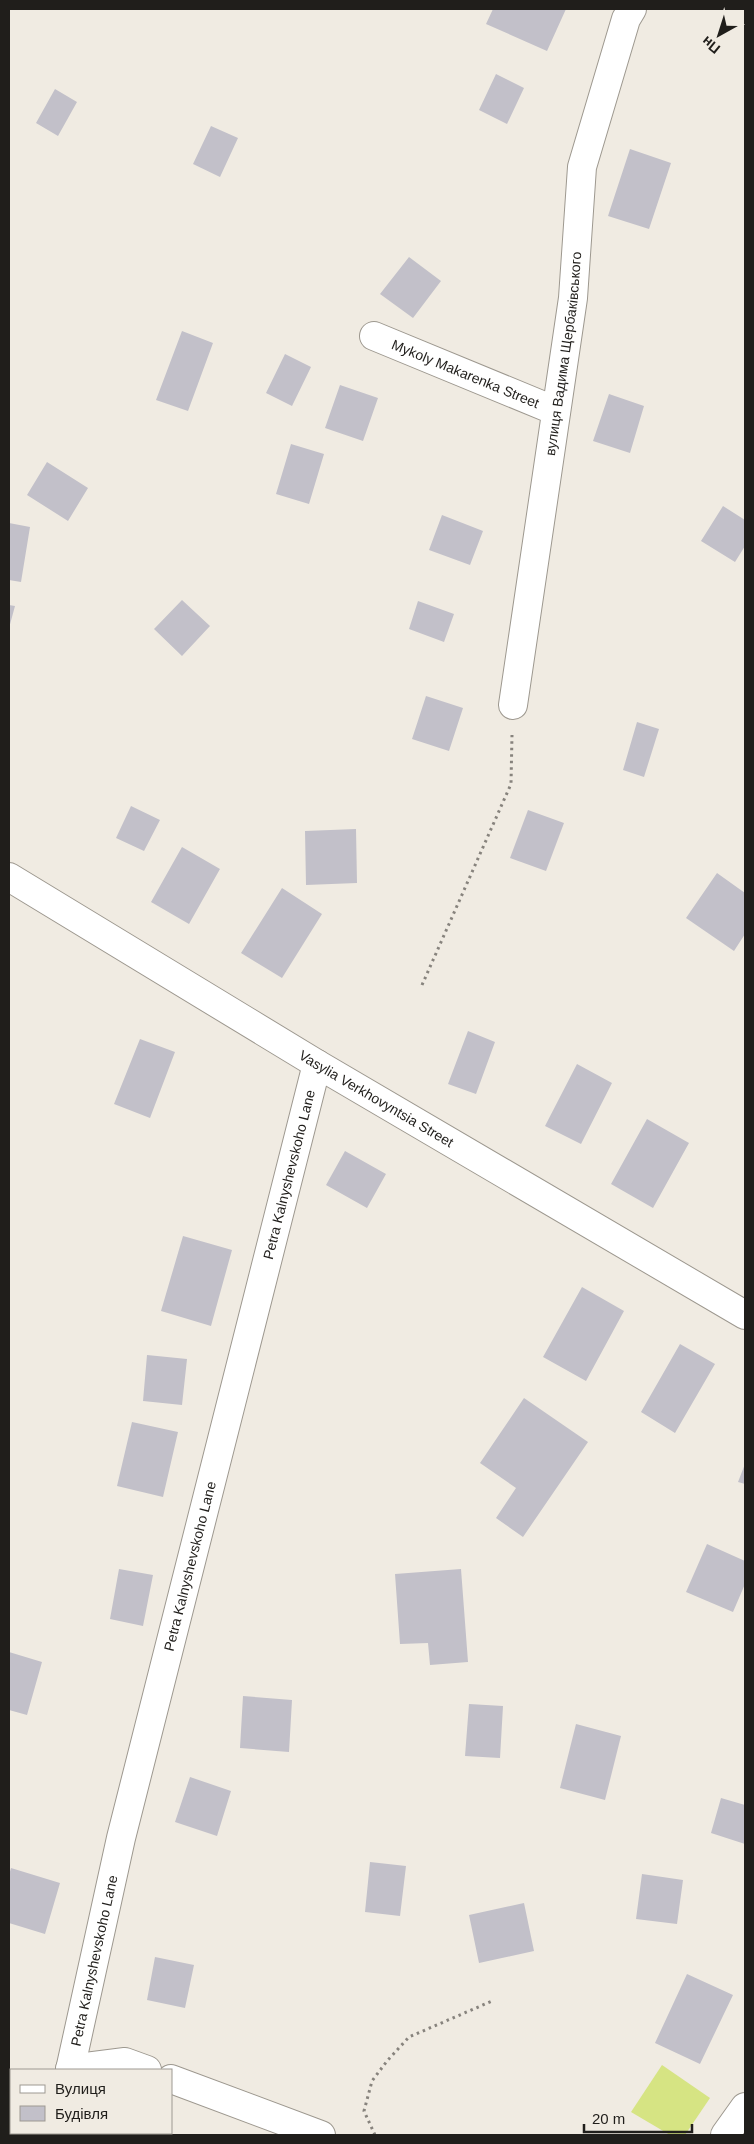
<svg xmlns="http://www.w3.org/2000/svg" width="754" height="2144" viewBox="0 0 754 2144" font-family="Helvetica,sans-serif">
<rect width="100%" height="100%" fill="#f0ebe2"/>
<path fill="#d6e483" d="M662 2065 710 2098 685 2135H670L631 2112Z"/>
<path fill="#c2c0c9" d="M493 9H566L547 51 486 24Z
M496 74 524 88 507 124 479 110Z
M55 89 77 102 58 136 36 123Z
M211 126 238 138 220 177 193 164Z
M630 149 671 163 649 229 608 216Z
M409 257 441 281 413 318 380 294Z
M182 331 213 343 188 411 156 400Z
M285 354 311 367 292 406 266 393Z
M340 385 378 398 363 441 325 428Z
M609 394 644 406 630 453 593 441Z
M291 444 324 454 309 504 276 494Z
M47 462 88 488 68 521 27 495Z
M723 506 745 520V546L735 562 701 541Z
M442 515 483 531 470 565 429 550Z
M9 523 30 527 21 582 9 580Z
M182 600 210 626 182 656 154 629Z
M418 601 454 614 444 642 409 629Z
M9 605 15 606 9 628Z
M426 696 463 708 449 751 412 739Z
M637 722 659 729 644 777 623 770Z
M131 806 160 820 144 851 116 838Z
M528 810 564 823 546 871 510 858Z
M356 829 357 883 306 885 305 831Z
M182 847 220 869 189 924 151 902Z
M717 873 745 893V934L734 951 686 918Z
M282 888 322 914 282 978 241 953Z
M468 1031 495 1042 476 1094 448 1084Z
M140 1039 175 1052 150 1118 114 1104Z
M577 1064 612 1083 581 1144 545 1126Z
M647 1119 689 1143 653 1208 611 1184Z
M345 1151 386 1174 367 1208 326 1185Z
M183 1236 232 1250 211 1326 161 1311Z
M582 1287 624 1311 586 1381 543 1357Z
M680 1344 715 1364 675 1433 641 1412Z
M147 1355 187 1359 182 1405 143 1401Z
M524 1398 588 1442 523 1537 496 1518 516 1488 480 1463Z
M132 1422 178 1432 163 1497 117 1486Z
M745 1464V1484L738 1482Z
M707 1544 745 1561V1584L733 1612 686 1592Z
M119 1569 153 1575 143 1626 110 1619Z
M461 1569 468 1662 430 1665 428 1643 400 1644 395 1574Z
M9 1652 42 1662 27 1715 9 1710Z
M243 1696 292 1700 289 1752 240 1748Z
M469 1704 503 1706 500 1758 465 1756Z
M576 1724 621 1736 605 1800 560 1788Z
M190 1777 231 1791 217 1836 175 1822Z
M721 1798 745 1805V1844L711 1833Z
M370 1862 406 1866 400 1916 365 1912Z
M11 1868 60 1883 45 1934 9 1923V1875Z
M642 1874 683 1880 677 1924 636 1919Z
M524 1903 534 1951 479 1963 469 1915Z
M155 1957 194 1965 185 2008 147 2000Z
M687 1974 733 1995 700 2064 655 2043Z
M74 2133H110L119 2134 74 2135Z"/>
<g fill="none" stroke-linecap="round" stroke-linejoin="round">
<defs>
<g id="minor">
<path id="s1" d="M374 336 556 411"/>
<path id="s2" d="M513 705 573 298 582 167 626 19 632 9"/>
<path id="s3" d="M9 877 317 1064 745 1315"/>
<path d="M70 2069 125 2062 147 2070"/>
<path id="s4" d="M70 2070 121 1838 317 1064"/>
<path d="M171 2079 321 2135"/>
<path d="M41 2135 42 2133"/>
<path d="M725 2135 745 2107"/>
</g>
</defs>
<use href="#minor" stroke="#9d988f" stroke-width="30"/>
<path stroke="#87837d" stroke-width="3" stroke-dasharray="2.5 4" stroke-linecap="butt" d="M422 985 511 784 512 735
M9 2074H11
M375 2135 364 2111 372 2081 387 2061 409 2037 492 2001"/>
<use href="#minor" stroke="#fff" stroke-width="28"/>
</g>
<g text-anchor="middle" stroke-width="4" stroke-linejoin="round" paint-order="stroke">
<g font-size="14" fill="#201e1b" stroke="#f0ebe2">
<text dy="5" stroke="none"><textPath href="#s2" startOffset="355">вулиця Вадима Щербаківського</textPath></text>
<text dy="5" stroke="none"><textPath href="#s1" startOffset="99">Mykoly Makarenka Street</textPath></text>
<text dy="5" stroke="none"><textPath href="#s3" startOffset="429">Vasylia Verkhovyntsia Street</textPath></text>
<text dy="5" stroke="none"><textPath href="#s4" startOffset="922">Petra Kalnyshevskoho Lane</textPath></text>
<text dy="5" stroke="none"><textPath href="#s4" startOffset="518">Petra Kalnyshevskoho Lane</textPath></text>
<text dy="5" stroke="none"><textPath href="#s4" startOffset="112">Petra Kalnyshevskoho Lane</textPath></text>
</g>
</g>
<rect width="754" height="2144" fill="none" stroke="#201e1b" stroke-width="20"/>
<rect x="10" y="2069" width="162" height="65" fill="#f0ebe2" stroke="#9d9992"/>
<rect x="20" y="2085" width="25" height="8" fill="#ffffff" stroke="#9d9992"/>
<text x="55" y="2094" font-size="15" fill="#201e1b">Вулиця</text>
<rect x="20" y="2106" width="25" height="15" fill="#c2c0c9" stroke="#9d9992"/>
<text x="55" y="2119" font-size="15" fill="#201e1b">Будівля</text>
<g transform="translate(719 35) rotate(219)" stroke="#f0ebe2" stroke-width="4" paint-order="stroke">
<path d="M0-4L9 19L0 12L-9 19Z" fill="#201e1b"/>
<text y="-8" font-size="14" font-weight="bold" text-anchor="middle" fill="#201e1b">Пн</text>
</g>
<path d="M584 2124v8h108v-8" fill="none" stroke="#201e1b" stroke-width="2.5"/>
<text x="592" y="2124" font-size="15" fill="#201e1b" stroke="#f0ebe2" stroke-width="4" paint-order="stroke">20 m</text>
</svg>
